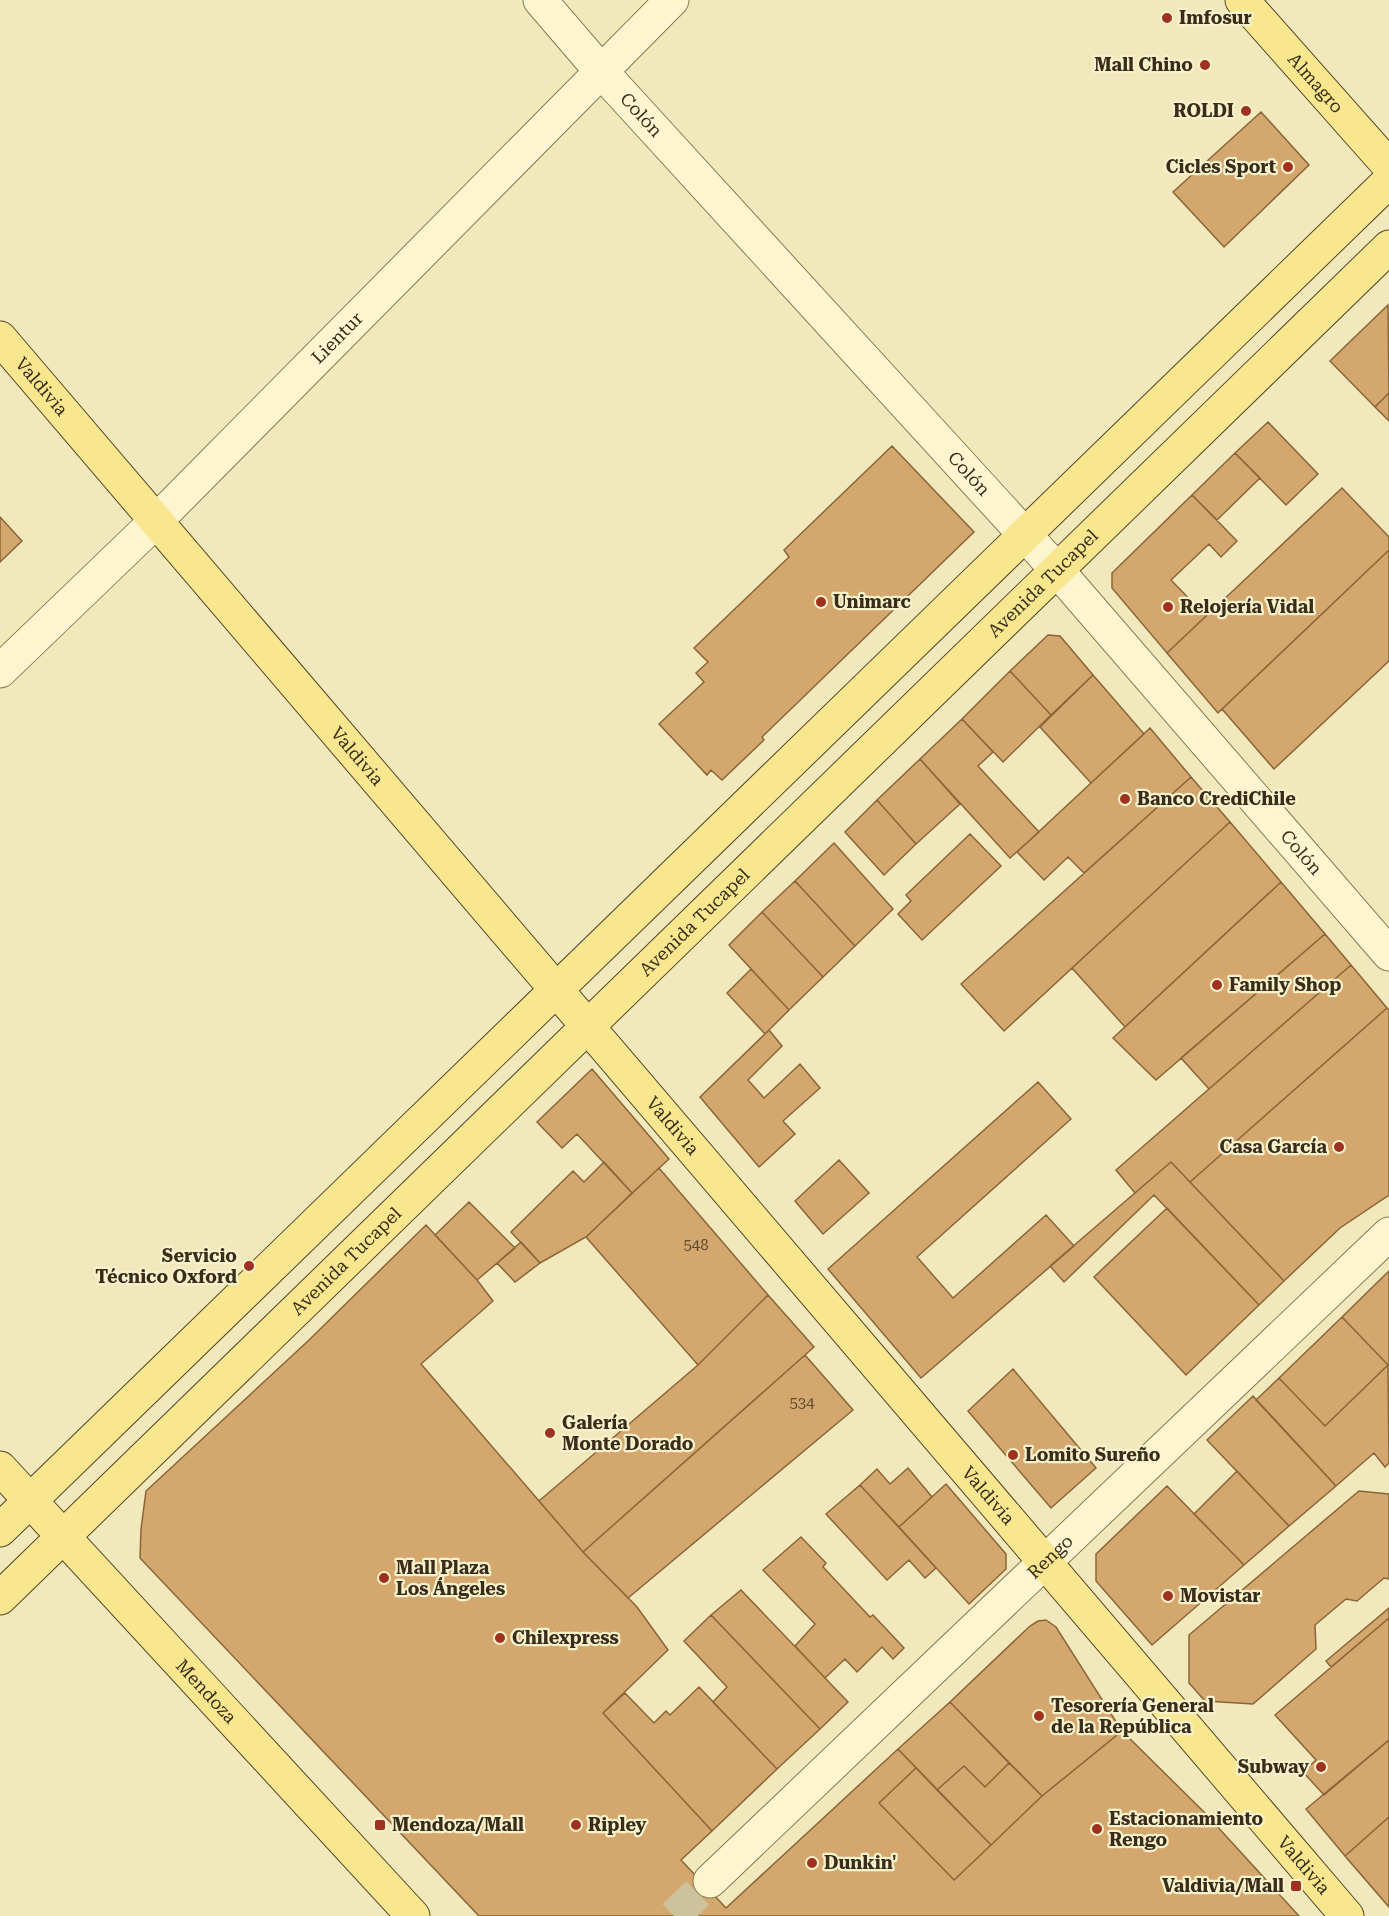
<svg xmlns="http://www.w3.org/2000/svg" width="1389" height="1916" viewBox="0 0 1389 1916" font-family="'Roboto Serif',serif">
<rect width="100%" height="100%" fill="#f1e9bc"/>
<path fill="#d3a76e" stroke="#8b6538" stroke-width="1.5" d="M1261 112 1309 165 1224 247 1173 192Z
M1388 305 1389 393 1375 407 1330 361Z
M1389 393V421L1375 407Z
M1268 422 1318 474 1286 505 1235 453Z
M892 446 974 532 762 737 764 740 722 780 711 770 707 775 659 724 704 682 696 673 708 662 694 648 789 557 784 550Z
M1235 453 1260 478 1217 520 1192 495Z
M1342 488 1389 537V550L1218 713 1167 653Z
M1192 495 1237 541 1221 557 1209 544 1171 580 1206 616 1167 653 1112 588V573Z
M0 517 22 541 0 562Z
M1389 550V661L1274 769 1222 709Z
M1048 635 1060 636 1093 675 1051 715 1010 671Z
M1010 671 1051 715 1003 762 962 719Z
M1093 675 1144 734 1091 783 1040 727Z
M962 719 993 752 978 766 1039 832 1010 858 920 759Z
M1150 728 1191 777 1084 873 1068 857 1044 880 1017 852Z
M920 759 960 804 916 844 877 800Z
M1191 777 1230 822 1004 1031 961 984Z
M877 800 916 844 884 875 845 832Z
M1230 822 1281 882 1125 1027 1072 968Z
M970 834 1001 866 922 940 898 914 911 901 906 895Z
M834 843 893 909 855 946 795 881Z
M795 881 855 946 823 977 762 912Z
M1281 882 1325 934 1156 1080 1113 1038Z
M762 912 823 977 789 1010 729 945Z
M1325 934 1351 965 1209 1089 1181 1058Z
M1351 965 1387 1008 1190 1182 1171 1162 1135 1193 1116 1170Z
M751 969 789 1010 765 1034 727 993Z
M1387 1008 1389 1010V1195L1340 1228 1284 1281 1190 1182Z
M769 1030 782 1046 748 1080 764 1098 800 1064 820 1088 783 1121 795 1134 759 1167 700 1097Z
M592 1069 669 1159 632 1193 577 1134 562 1148 537 1122Z
M1038 1082 1071 1119 917 1257 953 1298 1046 1215 1074 1246 921 1378 828 1269Z
M839 1160 869 1193 823 1234 795 1201Z
M604 1162 632 1193 586 1237 540 1263 511 1232 573 1171 584 1182Z
M1171 1162 1284 1281 1259 1305 1154 1195 1064 1282 1050 1266Z
M659 1168 768 1295 698 1365 586 1237Z
M469 1202 515 1248 477 1280 435 1235Z
M1167 1208 1259 1305 1186 1375 1094 1277Z
M426 1225 477 1280 493 1301 421 1364 583 1552 637 1607 668 1650 603 1713 712 1831 681 1860 726 1908 898 1749 991 1845 1042 1796 1122 1731 1204 1812 1299 1916H479L140 1558 141 1529 146 1491 308 1341Z
M521 1242 540 1263 515 1282 497 1263Z
M1389 1271V1363L1388 1365 1342 1317Z
M768 1295 814 1347 583 1552 539 1501 698 1365Z
M1342 1317 1388 1365 1325 1426 1279 1378Z
M805 1355 853 1410 628 1598 583 1552Z
M1388 1365 1389 1463 1385 1467 1374 1453 1336 1486 1256 1400 1279 1378 1325 1426Z
M1013 1369 1096 1468 1051 1508 968 1411Z
M1253 1396 1336 1486 1289 1526 1207 1440Z
M908 1468 932 1497 899 1527 860 1485 877 1469 890 1484Z
M1237 1471 1289 1526 1244 1565 1194 1514Z
M946 1484 1006 1554V1569L969 1604 899 1527Z
M860 1485 936 1568 925 1578 909 1560 887 1580 826 1514Z
M1167 1486 1244 1565 1152 1645 1096 1581V1554Z
M1359 1491 1389 1494V1579L1384 1578 1357 1601 1346 1599 1315 1625 1316 1649 1253 1704 1205 1701 1189 1683V1635Z
M801 1537 826 1563 823 1567 870 1617 873 1615 904 1648 893 1659 882 1647 857 1672 845 1659 825 1678 795 1646 815 1624 763 1570Z
M741 1590 848 1702 820 1729 711 1615Z
M1389 1608V1618L1331 1667 1326 1661Z
M711 1615 820 1729 777 1769 713 1702 727 1687 684 1641Z
M1389 1618V1740L1324 1795 1303 1772 1316 1760 1275 1715Z
M1046 1620 1056 1627 1122 1731 1042 1796 950 1702 1030 1626 1038 1621Z
M699 1687 777 1769 712 1831 603 1713 625 1693 654 1723 666 1711 670 1715Z
M950 1702 1009 1763 985 1787 964 1766 937 1790 898 1749Z
M1389 1740V1817L1345 1856 1306 1809Z
M1009 1763 1042 1796 991 1845 937 1790 964 1766 985 1787Z
M916 1768 991 1845 954 1880 879 1803Z
M1389 1817V1907L1345 1856Z"/>
<g fill="none" stroke-linecap="round" stroke-linejoin="round">
<path stroke="#ccc39c" stroke-width="33" stroke-dasharray="33 16" stroke-linecap="butt" d="M674 1916 710 1881"/>
<defs>
<g id="minor">
<path id="s1" d="M540 0 600 70 1057 570 1389 954"/>
<path id="s2" d="M0 671 156 521 672 0"/>
<path id="s3" d="M710 1881 1389 1234"/>
</g>
<g id="major">
<path id="s4" d="M1242 0 1389 166"/>
<path id="s5" d="M0 338 1347 1916"/>
<path id="s6" d="M0 1468 413 1916"/>
<path d="M0 1530 1389 181"/>
<path id="s7" d="M0 1598 1389 247"/>
</g>
</defs>
<use href="#minor" stroke="#8a7954" stroke-width="35"/>
<use href="#major" stroke="#574529" stroke-width="35"/>
<use href="#minor" stroke="#fcf5d0" stroke-width="33"/>
<use href="#major" stroke="#f9e78f" stroke-width="33"/>
</g>
<g fill="#9e311f" stroke="#f8f2cc" stroke-width="2">
<circle cx="1167" cy="18" r="6"/>
<circle cx="1205" cy="65" r="6"/>
<circle cx="1246" cy="111" r="6"/>
<circle cx="1288" cy="167" r="6"/>
<circle cx="821" cy="602" r="6"/>
<circle cx="1168" cy="607" r="6"/>
<circle cx="1125" cy="799" r="6"/>
<circle cx="1217" cy="985" r="6"/>
<circle cx="1339" cy="1147" r="6"/>
<circle cx="249" cy="1266" r="6"/>
<circle cx="550" cy="1433" r="6"/>
<circle cx="1013" cy="1455" r="6"/>
<circle cx="384" cy="1578" r="6"/>
<circle cx="1168" cy="1596" r="6"/>
<circle cx="500" cy="1638" r="6"/>
<circle cx="1039" cy="1716" r="6"/>
<circle cx="1321" cy="1767" r="6"/>
<rect x="374" y="1819" width="12" height="12" rx="3"/>
<circle cx="576" cy="1825" r="6"/>
<circle cx="1097" cy="1829" r="6"/>
<circle cx="812" cy="1863" r="6"/>
<rect x="1290" y="1880" width="12" height="12" rx="3"/>
</g>
<g text-anchor="middle" stroke-width="4.5" stroke-linejoin="round" paint-order="stroke">
<g font-size="15" fill="#5f4c2f">
<text x="696" y="1250">548</text>
<text x="802" y="1408">534</text>
</g>
<g font-size="18" font-weight="bold" fill="#382d1a" stroke="#f8f2cc" text-anchor="start">
<text x="1179" y="24">Imfosur</text>
<text x="1193" y="71" text-anchor="end">Mall Chino</text>
<text x="1234" y="117" text-anchor="end">ROLDI</text>
<text x="1276" y="173" text-anchor="end">Cicles Sport</text>
<text x="833" y="608">Unimarc</text>
<text x="1180" y="613">Relojería Vidal</text>
<text x="1137" y="805">Banco CrediChile</text>
<text x="1229" y="991">Family Shop</text>
<text x="1327" y="1153" text-anchor="end">Casa García</text>
<text x="237" y="1262" text-anchor="end">Servicio<tspan x="237" dy="21">Técnico Oxford</tspan></text>
<text x="562" y="1429">Galería<tspan x="562" dy="21">Monte Dorado</tspan></text>
<text x="1025" y="1461">Lomito Sureño</text>
<text x="396" y="1574">Mall Plaza<tspan x="396" dy="21">Los Ángeles</tspan></text>
<text x="1180" y="1602">Movistar</text>
<text x="512" y="1644">Chilexpress</text>
<text x="1051" y="1712">Tesorería General<tspan x="1051" dy="21">de la República</tspan></text>
<text x="1309" y="1773" text-anchor="end">Subway</text>
<text x="1109" y="1825">Estacionamiento<tspan x="1109" dy="21">Rengo</tspan></text>
<text x="392" y="1831">Mendoza/Mall</text>
<text x="588" y="1831">Ripley</text>
<text x="824" y="1869">Dunkin'</text>
<text x="1284" y="1892" text-anchor="end">Valdivia/Mall</text>
</g>
<g font-size="18" fill="#382d1a" stroke="#f8f2cc">
<text dy="6" stroke="none"><textPath href="#s4" startOffset="111">Almagro</textPath></text>
<text dy="6" stroke="none"><textPath href="#s1" startOffset="153">Colón</textPath></text>
<text dy="6" stroke="none"><textPath href="#s2" startOffset="474">Lientur</textPath></text>
<text dy="6" stroke="none"><textPath href="#s5" startOffset="64">Valdivia</textPath></text>
<text dy="6" stroke="none"><textPath href="#s1" startOffset="639">Colón</textPath></text>
<text dy="6" stroke="none"><textPath href="#s7" startOffset="1455">Avenida Tucapel</textPath></text>
<text dy="6" stroke="none"><textPath href="#s5" startOffset="550">Valdivia</textPath></text>
<text dy="6" stroke="none"><textPath href="#s1" startOffset="1143">Colón</textPath></text>
<text dy="6" stroke="none"><textPath href="#s7" startOffset="969">Avenida Tucapel</textPath></text>
<text dy="6" stroke="none"><textPath href="#s5" startOffset="1036">Valdivia</textPath></text>
<text dy="6" stroke="none"><textPath href="#s7" startOffset="483">Avenida Tucapel</textPath></text>
<text dy="6" stroke="none"><textPath href="#s5" startOffset="1522">Valdivia</textPath></text>
<text dy="6" stroke="none"><textPath href="#s3" startOffset="470">Rengo</textPath></text>
<text dy="6" stroke="none"><textPath href="#s6" startOffset="304">Mendoza</textPath></text>
<text dy="6" stroke="none"><textPath href="#s5" startOffset="2008">Valdivia</textPath></text>
</g>
</g>
</svg>
